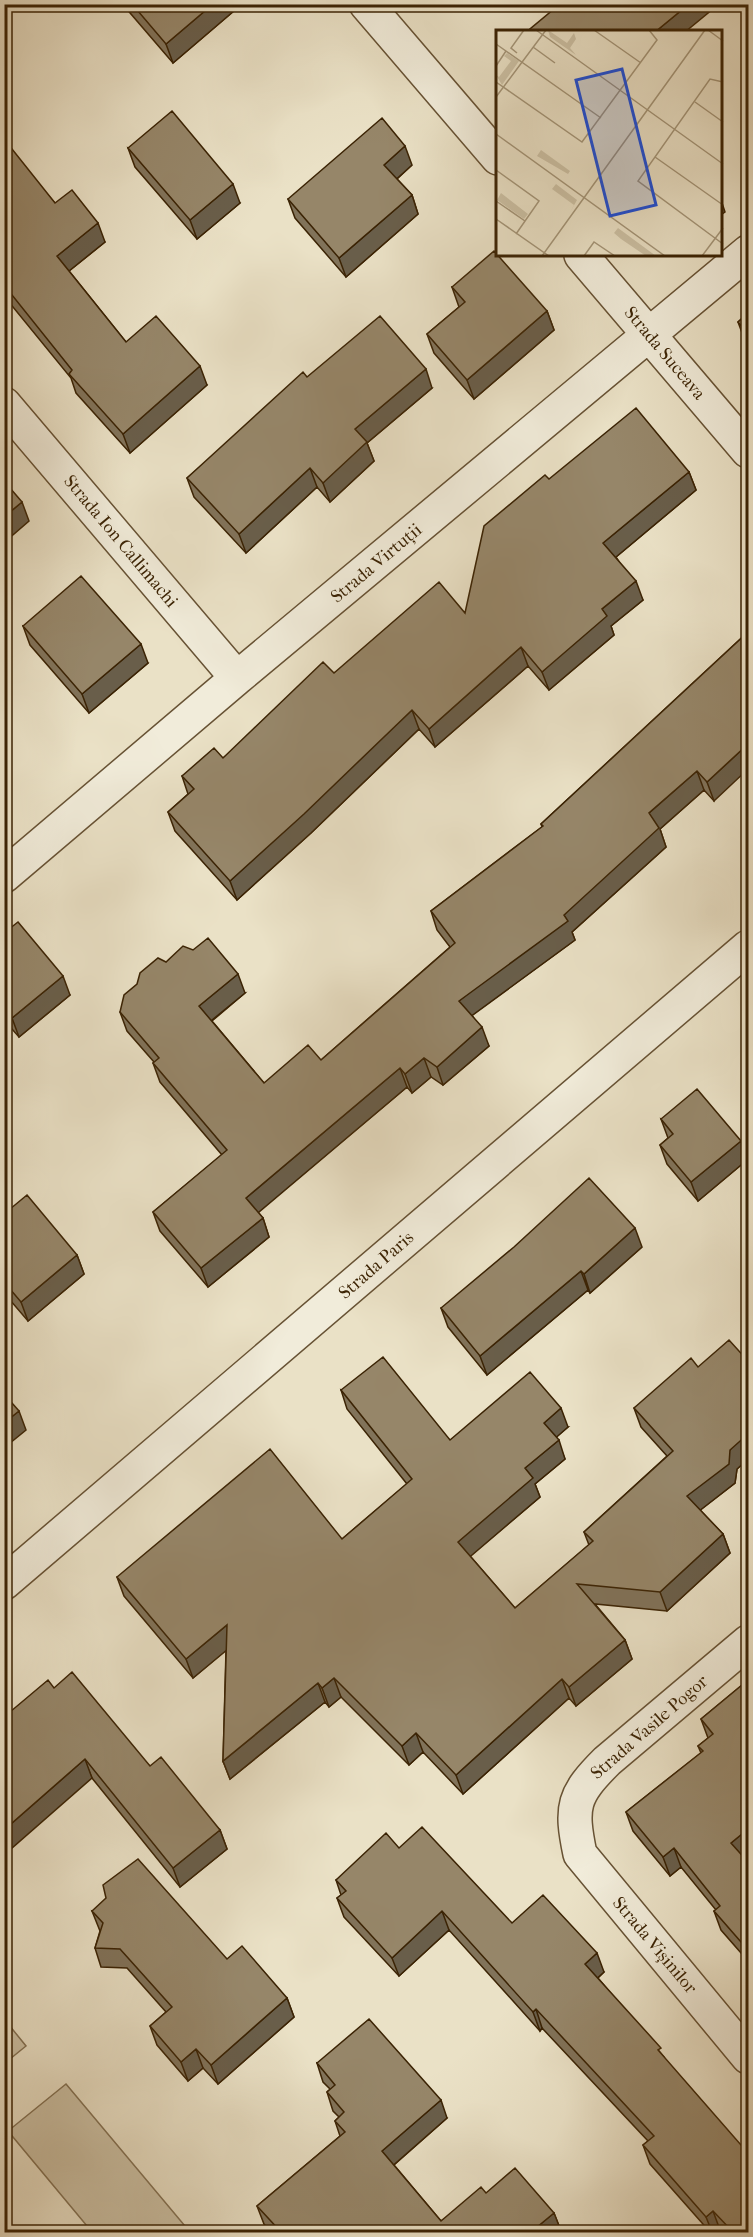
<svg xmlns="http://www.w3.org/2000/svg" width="753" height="2237" viewBox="0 0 753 2237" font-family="'IM FELL French Canon',serif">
<rect width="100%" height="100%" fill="#eae1c6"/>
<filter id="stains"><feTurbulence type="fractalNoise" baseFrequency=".00333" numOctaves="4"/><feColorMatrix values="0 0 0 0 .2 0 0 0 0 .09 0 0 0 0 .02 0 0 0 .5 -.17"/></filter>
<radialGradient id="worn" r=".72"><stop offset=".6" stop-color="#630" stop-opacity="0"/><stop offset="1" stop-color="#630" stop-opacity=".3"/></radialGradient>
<path fill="#ccc1a5" stroke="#847254" stroke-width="1.5" d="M5 2020 26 2046 5 2063H4Z
M66 2084 190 2232H92L8 2131Z"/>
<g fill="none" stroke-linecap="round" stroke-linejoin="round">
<defs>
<path id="minor" d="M366 4 498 158
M581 255 748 451
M4 404 237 678
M4 876 237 678 748 252
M748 1642 607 1761C573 1795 570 1806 580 1854L748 2057"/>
<path id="tertiary" d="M4 1583 748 947"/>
</defs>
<use href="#minor" stroke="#675234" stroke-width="36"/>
<use href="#tertiary" stroke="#675234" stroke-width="36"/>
<use href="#minor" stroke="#f1ecda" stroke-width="33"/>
<use href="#tertiary" stroke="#f1ecda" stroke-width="33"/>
</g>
<path fill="#81735a" stroke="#3b2304" stroke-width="1.5" d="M124 4H242L173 63 125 7Z
M4 146 55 203 105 242 69 271 126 342 207 385 130 453 76 393 71 378 4 296Z
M128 148 240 203 197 239 135 167Z
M412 165 397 179 412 195 418 214 346 277 295 218 288 199Z
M452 287 547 311 554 330 474 399 434 353 427 334 459 307Z
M748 313V345L745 341 738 322Z
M307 377 432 388 367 443 374 461 330 502 317 487 246 553 194 497 187 478Z
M689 472 696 490 616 557 643 600 611 626 614 635 549 690 528 666 435 747 419 729 311 833 237 900 175 831 168 812 188 794 182 776 223 758 334 673 465 613 549 479Z
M23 626 148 663 89 713 30 645Z
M748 632 714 801 704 790 660 829 666 847 572 932 575 940 472 1015 489 1046 443 1085 431 1077 412 1093 407 1087 258 1212 263 1218 269 1237 208 1287 160 1231 153 1212 222 1155 160 1082 153 1063 154 1062 127 1031 120 1012 245 993 212 1021 264 1083 321 1060 450 947 437 930 431 911 542 827 541 824Z
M4 933 70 995 19 1037 4 1020Z
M661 1119 747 1160 698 1201 667 1164 660 1145 668 1138Z
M4 1214 77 1255 84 1274 28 1321 4 1293Z
M642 1247 590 1293 588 1290 487 1375 448 1327 441 1308Z
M748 1361V1459L737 1469 735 1483 700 1510 723 1534 730 1553 667 1611 595 1604 625 1640 632 1659 576 1706 569 1698 463 1794 423 1752 409 1765 341 1697 329 1707 325 1702 230 1779 223 1761 226 1650 193 1678 124 1596 117 1577 342 1539 407 1484 347 1409 341 1390 450 1440 568 1427 556 1437 565 1459 535 1484 540 1497 470 1556 515 1608 589 1545 584 1532 667 1456 641 1427 634 1408 698 1367Z
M748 1680V1853L744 1857 748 1862V1961L721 1930 714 1911 716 1910 681 1867 670 1876 633 1831 626 1812 701 1753 698 1746 708 1738 701 1719Z
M54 1688 150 1766 220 1830 227 1849 180 1887 92 1778Z
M399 1848 512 1923 604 1972 598 1978 664 2057 748 2232H722L720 2230 717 2232H710L650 2164 643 2145 648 2141 542 2028 540 2031 449 1930 399 1976 344 1917 337 1898 341 1895 336 1880Z
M92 1911 227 1959 287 1998 294 2017 218 2084 203 2068 188 2081 157 2045 150 2026 166 2012 127 1968 101 1967 95 1948 100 1931Z
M317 2063 447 2118 394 2165 441 2221 486 2193 554 2213 561 2231 559 2232H271L264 2224 257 2206 340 2136 335 2121 339 2117 333 2111 327 2092 330 2089 323 2082Z"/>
<path fill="#695e4a" stroke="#3b2304" stroke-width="1.5" d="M213 4H242L173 63 166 44Z
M689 4H719L685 32H655Z
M405 146 412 165 391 184 384 165Z
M233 184 240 203 197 239 190 220Z
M412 195 418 214 346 277 339 258Z
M722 203 725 212 722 214Z
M98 223 105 242 64 275 57 256Z
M547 311 554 330 474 399 467 380Z
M200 366 207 385 130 453 123 434Z
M426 369 432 388 367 443 374 461 330 502 323 483 355 429Z
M310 468 317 487 246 553 239 534Z
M689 472 696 490 610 562 603 543Z
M22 502 29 521 6 541 11 556 4 561V517Z
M636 581 643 600 611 626 614 635 549 690 542 672 602 609Z
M141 644 148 663 89 713 82 694Z
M521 647 528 666 435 747 429 729Z
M412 710 419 729 311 833 237 900 230 881Z
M748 744V769L714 801 707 782Z
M697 771 704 790 660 829 666 847 572 932 575 940 466 1020 459 1001 564 915 649 813Z
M238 974 245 993 206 1025 199 1006Z
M63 976 70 995 19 1037 12 1018Z
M482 1027 489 1046 443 1085 437 1067Z
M424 1058 431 1077 412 1093 405 1074Z
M400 1068 407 1087 253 1217 246 1198Z
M741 1141 747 1160 698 1201 691 1182Z
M263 1218 269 1237 208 1287 201 1268Z
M635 1228 642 1247 590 1293 584 1274Z
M77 1255 84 1274 28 1321 21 1302Z
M581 1271 588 1290 487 1375 480 1356Z
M561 1408 568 1427 551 1442 544 1423Z
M19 1411 26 1430 4 1448V1423Z
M748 1423V1459L737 1469 735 1483 694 1515 687 1496 730 1450 745 1426Z
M559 1440 565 1459 535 1484 540 1497 465 1561 458 1542 525 1468Z
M723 1534 730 1553 667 1611 660 1592Z
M227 1625 234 1644 193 1678 186 1659Z
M625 1640 632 1659 576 1706 569 1687Z
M334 1678 341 1697 329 1707 322 1688Z
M562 1679 569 1698 463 1794 456 1775Z
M318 1683 325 1702 230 1779 223 1761Z
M416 1733 423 1752 409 1765 402 1746Z
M85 1759 92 1778 4 1855V1830Z
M748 1829V1853L738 1862 731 1843Z
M220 1830 227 1849 180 1887 173 1868Z
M674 1848 681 1867 670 1876 663 1857Z
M442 1911 449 1930 399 1976 392 1958Z
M597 1953 604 1972 592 1983 585 1964Z
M287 1998 294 2017 218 2084 211 2065Z
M536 2009 542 2028 540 2031 533 2012Z
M196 2049 203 2068 188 2081 181 2062Z
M441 2100 447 2118 389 2169 382 2151Z
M713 2211 720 2230 717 2232H712L706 2217Z
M554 2213 561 2231 559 2232H531Z"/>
<path fill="#968669" stroke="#3b2304" stroke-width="1.5" d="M132 4H213L166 44Z
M560 4H689L655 32H532L530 29Z
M172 111 233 184 190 220 128 148Z
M382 118 405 146 384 165 412 195 339 258 288 199Z
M8 144 55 203 72 190 98 223 57 256 126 342 156 316 200 366 123 434 69 374 72 370 4 285V146Z
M494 251 547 311 467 380 427 334 465 302 452 287Z
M748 313V334L738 322Z
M380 316 426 369 355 429 367 442 323 483 310 468 239 534 187 478 303 372 307 377Z
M636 408 689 472 603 543 636 581 602 609 607 616 542 672 521 647 429 729 412 710 304 814 230 881 168 812 194 789 182 776 214 748 223 758 323 662 334 673 439 582 465 613 484 526 545 475 549 479Z
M4 481 22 502 4 517Z
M81 576 141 644 82 694 23 626Z
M748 632V744L707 782 697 771 649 813 659 828 564 915 568 921 459 1001 482 1027 437 1067 424 1058 405 1074 400 1068 246 1198 263 1218 201 1268 153 1212 227 1150 153 1063 159 1058 120 1012 124 995 137 984 140 973 158 958 166 962 183 946 193 950 208 938 238 974 199 1006 264 1083 308 1045 321 1060 455 943 431 911 543 826 541 824Z
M18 922 63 976 12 1018 4 1009V933Z
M697 1089 741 1141 691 1182 660 1145 673 1134 661 1119Z
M589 1178 635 1228 584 1274 581 1271 480 1356 441 1308 514 1247Z
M27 1195 77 1255 21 1302 4 1282V1214Z
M729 1340 748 1361V1423L745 1426 748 1430V1434L730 1450 729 1464 687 1496 723 1534 660 1592 577 1584 625 1640 569 1687 562 1679 456 1775 416 1733 402 1746 334 1678 322 1688 318 1683 223 1761 227 1625 186 1659 117 1577 270 1449 342 1539 412 1479 341 1390 383 1357 450 1440 530 1372 561 1408 544 1423 559 1440 525 1468 533 1478 458 1542 515 1608 593 1541 584 1532 673 1451 634 1408 691 1358 698 1367Z
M4 1394 19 1411 4 1423Z
M72 1672 150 1766 161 1757 220 1830 173 1868 85 1759 4 1830V1717L48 1680 54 1688Z
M748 1680V1829L731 1843 748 1862V1950L714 1911 720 1906 674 1848 663 1857 626 1812 703 1751 698 1746 713 1734 701 1719Z
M422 1827 512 1923 543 1895 597 1953 585 1964 661 2048 658 2050 748 2153V2232H733L713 2211 706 2217 643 2145 654 2136 536 2009 533 2012 442 1911 392 1958 337 1898 346 1891 336 1880 386 1833 399 1848Z
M138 1859 227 1959 242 1946 287 1998 211 2065 196 2049 181 2062 150 2026 172 2007 120 1949 95 1948 103 1923 92 1911 106 1898 103 1885Z
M369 2019 441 2100 382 2151 441 2221 481 2187 486 2193 515 2168 554 2213 531 2232H281L257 2206 345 2132 335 2121 344 2112 327 2092 335 2085 317 2063Z"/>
<g text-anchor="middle" stroke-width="6" stroke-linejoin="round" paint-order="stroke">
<g font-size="18" fill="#3b2304" stroke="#f1ecda">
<text transform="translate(665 353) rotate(50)" y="6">Strada Suceava</text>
<text transform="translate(121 541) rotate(50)" y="6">Strada Ion Callimachi</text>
<text transform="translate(376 563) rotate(-40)" y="6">Strada Virtuții</text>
<text transform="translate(376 1265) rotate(-41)" y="6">Strada Paris</text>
<text transform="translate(649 1727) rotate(-41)" y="6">Strada Vasile Pogor</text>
<text transform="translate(655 1945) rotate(50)" y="6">Strada Vișinilor</text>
</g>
</g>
<g transform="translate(496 30)">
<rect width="226" height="226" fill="#eae1c6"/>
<path d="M52 0 71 13 78 3 80 9 74 18 80 25 54 7ZM11 23 23 31 6 55 0 45 3 47 15 31 8 26ZM45 120 74 141 72 144 41 126ZM60 154 81 170 72 186 78 175 56 159ZM5 163 32 184 28 189 1 170ZM122 198 160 226H150L125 209 118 203Z" fill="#ccc1a5"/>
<path fill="none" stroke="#a49578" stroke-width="1.5" d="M40 0 227 134M98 0 145 33M212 0 227 11M0 14 105 88M37 17 59 33M21 23 15 18 28 0M0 36 10 21M0 52 86 112 161 10 153 0M227 52 214 49 142 151 227 214M0 67 50 0M199 72 227 92M0 104 169 226M159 127 227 175M0 140 43 171 20 204M0 171 29 191M0 189 53 226M46 226 209 0M88 226 98 212 119 226M206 226 227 198"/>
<path fill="#1d4ed8" fill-opacity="0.15" stroke="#1d4ed8" stroke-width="3" d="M126 39 160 175 114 186 80 50Z"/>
<rect width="226" height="226" fill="none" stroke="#3b2304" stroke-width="3"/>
</g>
<rect width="753" height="2237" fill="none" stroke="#eae1c6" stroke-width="24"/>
<rect x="6" y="6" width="741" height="2225" fill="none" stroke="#3b2304" stroke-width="3"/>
<rect x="12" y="12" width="729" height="2213" fill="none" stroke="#3b2304" stroke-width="1.5"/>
<rect width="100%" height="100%" filter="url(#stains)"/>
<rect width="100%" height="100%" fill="url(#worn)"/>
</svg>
